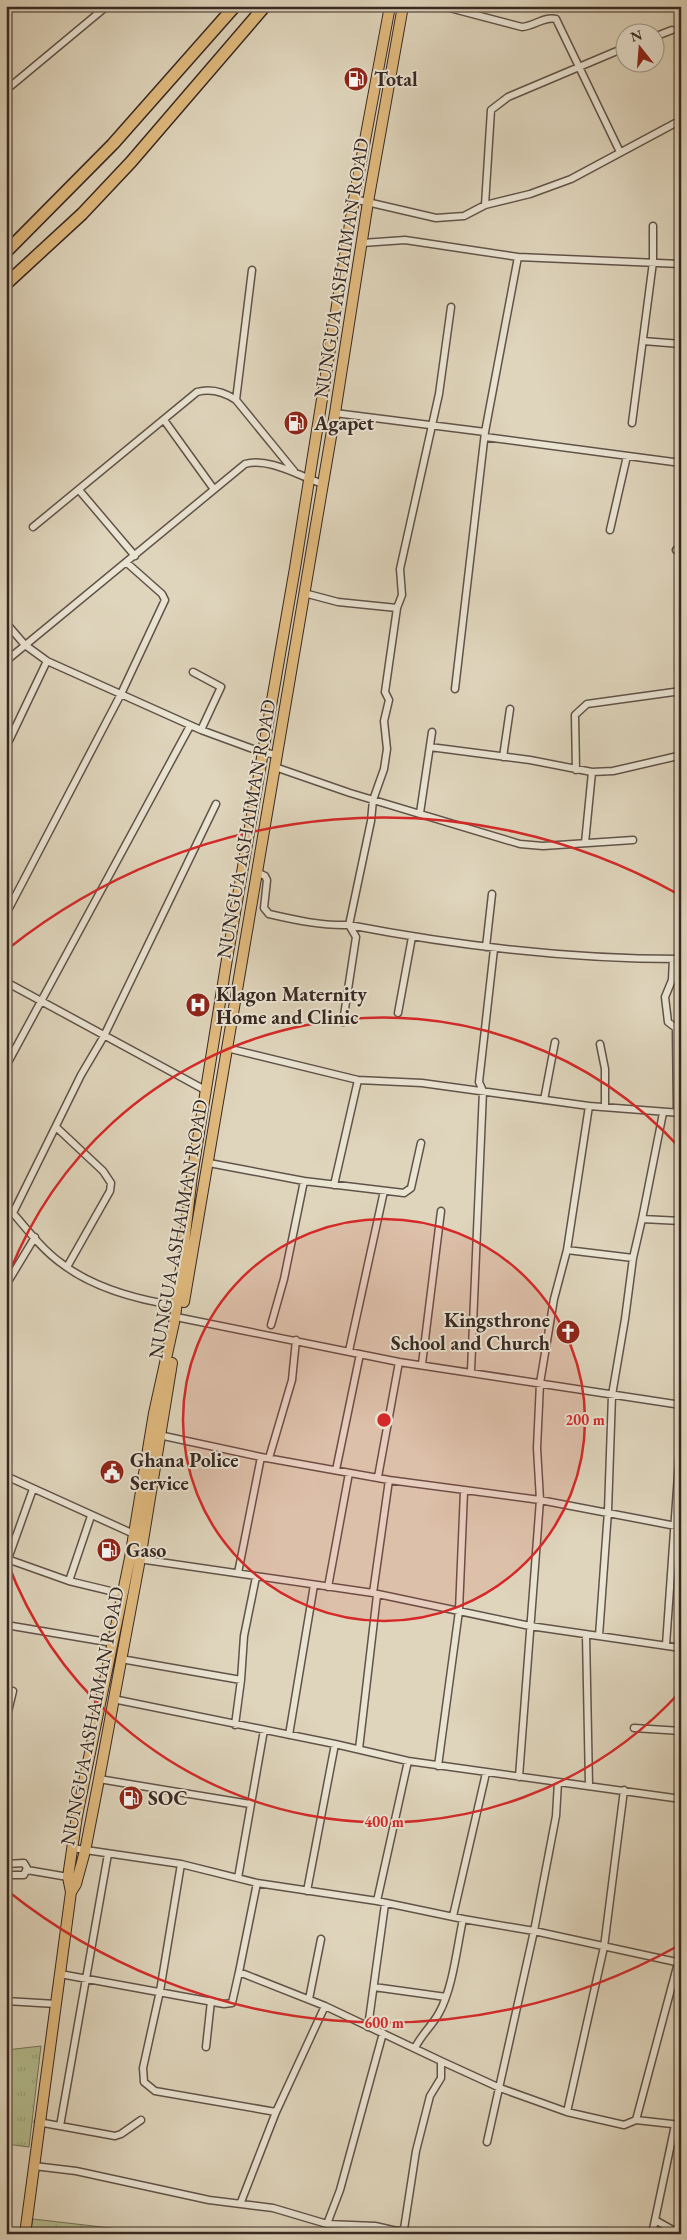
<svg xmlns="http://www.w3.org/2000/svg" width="687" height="2240" viewBox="0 0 687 2240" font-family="'EB Garamond',serif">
<defs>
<pattern id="grass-tufts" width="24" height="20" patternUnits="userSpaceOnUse" patternTransform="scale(1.25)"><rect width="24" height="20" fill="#b4bd8f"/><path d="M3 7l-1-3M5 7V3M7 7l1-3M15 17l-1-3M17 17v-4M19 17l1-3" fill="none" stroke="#9ba27b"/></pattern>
<pattern id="wetland-marsh" width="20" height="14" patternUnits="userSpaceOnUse" patternTransform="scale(1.25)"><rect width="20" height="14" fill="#b4bd8f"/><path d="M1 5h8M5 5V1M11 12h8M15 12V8" fill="none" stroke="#9ba27b"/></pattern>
</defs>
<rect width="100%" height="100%" fill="#dfd5bc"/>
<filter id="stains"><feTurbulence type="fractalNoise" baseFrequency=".004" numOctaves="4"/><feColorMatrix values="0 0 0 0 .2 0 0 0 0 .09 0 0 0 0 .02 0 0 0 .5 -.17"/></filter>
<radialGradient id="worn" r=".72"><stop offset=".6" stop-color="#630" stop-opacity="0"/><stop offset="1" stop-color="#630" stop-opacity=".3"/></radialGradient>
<path fill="url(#grass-tufts)" stroke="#767259" d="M41 2046 29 2147 6 2144V2050Z"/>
<path fill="url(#wetland-marsh)" stroke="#767259" d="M33 2219 162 2234H30Z"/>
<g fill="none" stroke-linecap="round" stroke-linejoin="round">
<defs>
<path id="street" d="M442 6 522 27C534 26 545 16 556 19L620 152
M654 37 672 30
M6 90 107 6
M354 199 436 218 464 216 485 205 530 194 571 179 681 120
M485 205 491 110 508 97 624 48
M362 243 405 240 518 257 485 432 455 689
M518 257 681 264
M643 341 681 344
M236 400 252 270
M335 413 485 432
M164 420 213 488
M632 423 653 262V226
M485 437 681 463
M79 490 135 556
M33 527 197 392C212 388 224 392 236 400L294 471
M610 530 627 456
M676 550 681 552
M304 593 338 602 397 608
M6 623 25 645 47 661 201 730 261 752 277 755
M6 661 245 464C269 457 301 477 323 484
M193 672 221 687 201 730
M6 747 47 661
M430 747 530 760 592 772 613 771 678 756
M503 757 510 709
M275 767 350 793 520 844 543 846 633 840
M576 770 575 715 587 704 681 691
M420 813 432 732
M585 843 592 772
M257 872 265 876 267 880 264 908 269 914C295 920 322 926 349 925 458 946 569 959 681 959
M6 914 121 694 165 600 162 594 127 563
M486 947 492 894
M673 959 672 980 665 997 668 1022 676 1028 677 1113
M6 982 205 1090
M398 1013 412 937
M343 1022 356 937 349 925 371 821 373 800 384 769 387 749 384 721 389 700 385 692 397 608 402 595 400 569 439 394 451 307
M600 1044 605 1069V1107
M227 1047 231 1049 358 1080 422 1083 589 1106 681 1113
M6 1066 190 726
M544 1100 555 1042
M56 1127 103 1171 111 1183 110 1191 67 1267
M209 1163 304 1181 404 1193 411 1188 421 1143
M334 1185 358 1080
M6 1205C23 1224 40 1248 61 1263 93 1288 139 1300 178 1306
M13 1213 81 1075 104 1036 216 804
M642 1219 663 1113
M567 1250 633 1258
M6 1285 35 1237
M181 1318 399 1362 681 1405
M271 1325 284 1279 304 1181
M349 1351 384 1191
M422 1364 441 1211
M471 1371 483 1091 479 1082 494 949
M159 1435 261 1457 389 1480 540 1500 681 1527
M269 1458 292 1380 296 1340
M336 1470 360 1354
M6 1476 136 1535
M378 1477 399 1362
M33 1489 9 1556 10 1560 69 1581 123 1594
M139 1559 373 1593 530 1626 681 1648
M238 1573 261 1457
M69 1581 91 1516
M328 1587 349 1473
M373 1593 389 1480
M6 1625 113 1643
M586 1635 589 1785
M599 1636 608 1511 612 1395 625 1319 633 1258 642 1219 681 1221
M666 1645 681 1432
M121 1659 241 1680 244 1636 256 1577
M113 1699 335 1744 408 1761 681 1799
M6 1720 13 1691
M235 1725 241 1680
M634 1728 681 1731
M289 1735 314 1585
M359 1749 377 1595
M438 1766 459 1611 464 1491
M519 1777 540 1500 537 1448 540 1383 554 1299 567 1250 589 1106
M99 1779 250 1804
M72 1848 181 1864 257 1883 377 1901 463 1919 534 1931 681 1963
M6 1864 24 1863 27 1868 24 1875H6
M181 1864 160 1991 143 2068 144 2082 155 2091 276 2112
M27 1870 68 1877
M238 1878 264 1730
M307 1891 335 1744
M377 1901 408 1761
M453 1916 486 1773
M60 1974 224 2004 232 2003 239 1972
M374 1987 446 1997
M309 1999 321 1939
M6 2001 56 2004
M325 2006 441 2061V2078L430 2096 416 2151 404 2229 397 2231 375 2226 327 2224
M368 2027 385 1904
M206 2047 211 2001
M415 2048C421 2035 432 2026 439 2013 453 1988 457 1947 463 1919
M441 2061 500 2088 567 2112 624 2125 636 2120 678 1963 681 1943
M567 2112 604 1947 624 1790
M636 2120 681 2125
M38 2122 115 2136 121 2134 141 2120
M60 2126 108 1854
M487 2142 534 1931 556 1816 558 1782
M34 2166 76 2171 209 2200 273 2208 327 2224 340 2190 383 2033
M241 2202 276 2112 325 2006 239 1972 257 1883
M655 2220 680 2234
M652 2234 675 2125"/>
<path id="primary" d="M184 1302 335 413 368 202 403 6
M71 1892 76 1884 85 1851 99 1779 140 1559 172 1363
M25 2234 71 1892 68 1877 77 1816 130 1558 154 1413 175 1318 192 1176 227 959 295 568 354 199 390 6"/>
<path id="highway" d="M6 252 113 144 235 6
M6 284 82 214 131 162 265 6"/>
</defs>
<use href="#street" stroke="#615349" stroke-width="9"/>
<use href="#primary" stroke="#372823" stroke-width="12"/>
<use href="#highway" stroke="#372823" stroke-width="14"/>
<use href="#street" stroke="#eae4d3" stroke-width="6"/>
<use href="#primary" stroke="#e0ba7e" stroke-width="10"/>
<use href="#highway" stroke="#e0ba7e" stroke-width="11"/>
</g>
<circle cx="384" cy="1420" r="201" fill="#d62828" fill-opacity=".12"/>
<g fill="none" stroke="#d62828" stroke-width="2.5">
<circle cx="384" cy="1420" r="201"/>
<path d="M680 1692A402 402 0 0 1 7 1561M7 1279A402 402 0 0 1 680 1148"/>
<path d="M676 1947A603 603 0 0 1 9 1892M9 948A603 603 0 0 1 676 893"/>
</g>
<defs>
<symbol id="fuel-disc" viewBox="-11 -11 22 22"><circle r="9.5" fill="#8f2418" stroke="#eae4d3"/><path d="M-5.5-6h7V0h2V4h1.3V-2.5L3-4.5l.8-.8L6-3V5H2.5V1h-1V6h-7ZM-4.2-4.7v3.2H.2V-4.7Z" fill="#fff"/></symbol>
<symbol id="hospital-disc" viewBox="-11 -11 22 22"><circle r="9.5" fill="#8f2418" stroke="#eae4d3"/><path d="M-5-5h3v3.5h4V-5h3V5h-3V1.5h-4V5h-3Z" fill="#fff"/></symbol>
<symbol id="church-disc" viewBox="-11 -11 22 22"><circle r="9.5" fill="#8f2418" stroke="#eae4d3"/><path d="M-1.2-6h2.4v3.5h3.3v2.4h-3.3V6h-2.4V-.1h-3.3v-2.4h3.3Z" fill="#fff"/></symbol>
<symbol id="civic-disc" viewBox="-11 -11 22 22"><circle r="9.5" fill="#8f2418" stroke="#eae4d3"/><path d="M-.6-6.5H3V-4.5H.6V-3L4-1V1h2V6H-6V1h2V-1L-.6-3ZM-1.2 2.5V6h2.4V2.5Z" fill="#fff"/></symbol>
</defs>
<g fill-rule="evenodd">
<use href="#fuel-disc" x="342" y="65" width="28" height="28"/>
<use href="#fuel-disc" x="282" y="409" width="28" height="28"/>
<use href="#hospital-disc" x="184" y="991" width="28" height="28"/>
<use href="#church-disc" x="554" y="1318" width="28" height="28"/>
<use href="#civic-disc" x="98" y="1458" width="28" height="28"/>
<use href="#fuel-disc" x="95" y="1536" width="28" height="28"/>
<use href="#fuel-disc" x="117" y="1784" width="28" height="28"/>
</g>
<g text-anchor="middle" stroke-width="4" stroke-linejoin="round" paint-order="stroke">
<g font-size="20" font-weight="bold" fill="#372823" stroke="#eae4d3" text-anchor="start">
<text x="374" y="86">Total</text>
<text x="314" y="430">Agapet</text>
<text x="216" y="1001">Klagon Maternity<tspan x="216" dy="23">Home and Clinic</tspan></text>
<text x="550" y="1327" text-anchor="end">Kingsthrone<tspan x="550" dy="23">School and Church</tspan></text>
<text x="130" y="1467">Ghana Police<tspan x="130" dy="23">Service</tspan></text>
<text x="126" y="1557">Gaso</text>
<text x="148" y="1805">SOC</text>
</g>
<g font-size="20" fill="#372823" stroke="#eae4d3">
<text transform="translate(341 268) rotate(-81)" y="7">NUNGUA ASHAIMAN ROAD</text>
<text transform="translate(246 829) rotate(-80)" y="7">NUNGUA ASHAIMAN ROAD</text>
<text transform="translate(178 1229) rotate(-80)" y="7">NUNGUA ASHAIMAN ROAD</text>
<text transform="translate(92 1716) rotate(-79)" y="7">NUNGUA ASHAIMAN ROAD</text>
</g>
</g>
<circle cx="384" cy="1420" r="8" fill="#d62828" stroke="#eae4d3" stroke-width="2.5"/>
<g font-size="15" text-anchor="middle" font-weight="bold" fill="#d62828" stroke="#eae4d3" stroke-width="4" stroke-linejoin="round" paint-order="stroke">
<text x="585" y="1425">200 m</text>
<text x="384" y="1827">400 m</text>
<text x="384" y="2028">600 m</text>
</g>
<rect width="687" height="2240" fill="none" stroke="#dfd5bc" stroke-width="25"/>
<rect x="8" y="8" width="672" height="2225" fill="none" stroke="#372823" stroke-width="2.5"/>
<rect x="12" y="12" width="662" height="2215" fill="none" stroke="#372823"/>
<g transform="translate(640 48) rotate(343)"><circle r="24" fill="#eae4d3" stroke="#a2998d"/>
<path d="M0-4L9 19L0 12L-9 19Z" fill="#8f2418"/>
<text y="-8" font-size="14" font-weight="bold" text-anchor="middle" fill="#372823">N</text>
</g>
<rect width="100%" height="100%" filter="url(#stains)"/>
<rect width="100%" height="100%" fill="url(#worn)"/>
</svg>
